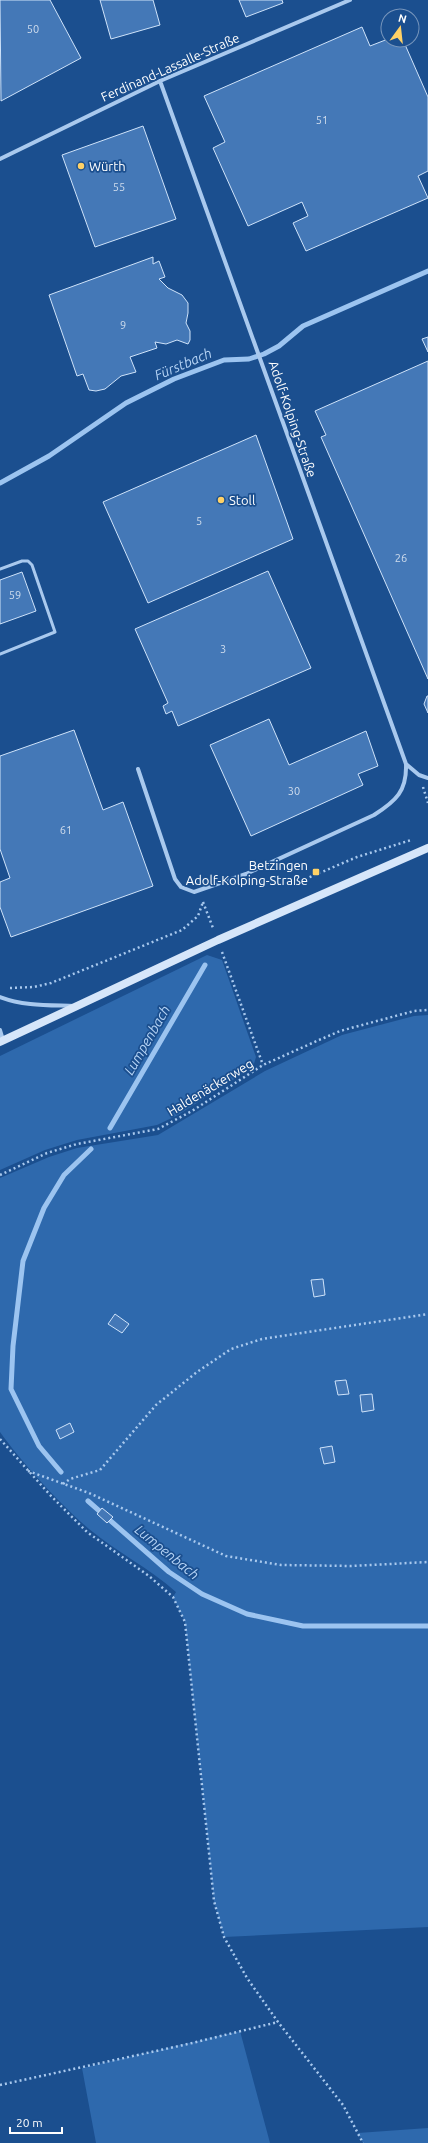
<svg xmlns="http://www.w3.org/2000/svg" width="428" height="2143" viewBox="0 0 428 2143" font-family="Ubuntu,sans-serif">
<rect width="100%" height="100%" fill="#1b4f8f"/>
<path fill="#2e69ad" d="M207 955 222 960 256 1057 253 1067 178 1115 157 1125 77 1140 45 1150 0 1170V1056Z
M428 1015V1927L224 1937 214 1901 185 1622 173 1597 176 1592C149 1568 117 1552 89 1529 61 1505 22 1463 0 1432V1178L49 1157 77 1148 158 1135 265 1071 342 1035 414 1016Z
M240 2031 270 2143H96L82 2068Z
M428 2128V2143H363L358 2133Z"/>
<g fill="none" stroke-linecap="round" stroke-linejoin="round">
<path stroke="#9cc4f0" stroke-width="5" d="M0 483 49 456 126 403 174 379 224 360 249 359 264 354 279 346 303 326 428 271
M110 1128 205 965
M61 1472 39 1446 11 1389 13 1346 23 1261 44 1208 64 1175 91 1149
M88 1501 169 1572 202 1594 247 1614 303 1626H428"/>
</g>
<path fill="#4478b7" stroke="#cfe3fa" d="M0 0H50L81 58 1 101Z
M100 0H153L160 25 111 39Z
M239 0H282L283 3 246 17Z
M362 27 370 46 388 39 403 40 428 97V171L418 176 428 198 306 251 293 223 308 216 302 202 248 226 213 148 225 142 204 96Z
M143 126 176 219 95 247 62 155Z
M153 257V264L159 261 165 277 159 279 168 288 182 295 188 303V313L186 323 190 331V340L188 344 177 340 166 344 155 342 157 348 130 357 136 372 121 376 105 389 96 391 89 390 83 374 77 376 49 295Z
M428 337V352L422 339Z
M428 361V679L321 437 326 435 315 411Z
M256 435 293 539 148 603 103 502Z
M268 571 311 668 178 726 172 711 166 714 163 706 168 703 135 629Z
M22 572 36 611 0 624V580Z
M427 696H428V713L424 704Z
M269 719 289 765 366 731 378 766 358 774 363 785 251 836 210 745Z
M74 730 103 810 123 802 153 886 11 937 0 907V882L10 878 0 849V756Z
M323 1279 325 1295 314 1297 311 1280Z
M115 1314 129 1324 122 1333 108 1324Z
M346 1380 349 1394 338 1395 335 1381Z
M372 1394 374 1410 362 1412 360 1395Z
M70 1423 74 1432 60 1439 56 1430Z
M332 1446 335 1462 324 1464 320 1448Z
M102 1508 113 1517 107 1523 97 1514Z"/>
<g fill="none" stroke-linecap="round" stroke-linejoin="round">
<path stroke="#a9c9ee" stroke-width="2.5" stroke-dasharray="2 3" stroke-linecap="butt" d="M423 787 428 803
M256 881 282 884 296 883 357 857 411 840
M203 902 213 928
M222 952 263 1065
M10 988 34 987 51 983 182 930 198 916 203 902
M0 1175 47 1153 77 1144 158 1129 192 1111 263 1065 319 1040 340 1031 414 1011 428 1010
M0 1439 51 1496 87 1532 149 1576 173 1597 185 1622 214 1901 224 1937 247 1978 278 2022 343 2105 363 2143
M28 1471 89 1493 226 1556 281 1565 351 1566 428 1562
M63 1484 70 1479 100 1470 156 1405 197 1372 231 1349 262 1339 428 1314
M0 2085 188 2044 278 2022"/>
<path stroke="#a9c9ee" stroke-width="3" d="M0 569 22 561H28L32 565 55 632 0 654"/>
<path stroke="#a9c9ee" stroke-width="4" d="M160 81 406 764
M0 159 160 81 350 0
M138 769 175 879 181 887 194 892 246 874 374 815C396 801 407 791 406 764L419 775 428 778
M0 997C24 1006 48 1005 74 1006
M0 1030 3 1040"/>
<path stroke="#d6e6fa" stroke-width="8" d="M0 1042 218 940 428 848"/>
</g>
<g fill="#ffd166" stroke="#1b4f8f" stroke-width="1.5">
<circle cx="81" cy="166" r="4"/>
<circle cx="221" cy="500" r="4"/>
<rect x="312" y="868" width="8" height="8" rx="2"/>
</g>
<g text-anchor="middle" stroke-width="3.5" stroke-linejoin="round" paint-order="stroke">
<g font-size="11" fill="#d0dded">
<text x="33" y="33">50</text>
<text x="322" y="124">51</text>
<text x="119" y="191">55</text>
<text x="123" y="329">9</text>
<text x="199" y="525">5</text>
<text x="401" y="562">26</text>
<text x="15" y="599">59</text>
<text x="223" y="653">3</text>
<text x="294" y="795">30</text>
<text x="66" y="834">61</text>
</g>
<g font-size="13" fill="#fff" stroke="#1b4f8f">
<text transform="translate(170 67) rotate(-24)" y="5">Ferdinand-Lassalle-Straße</text>
<text transform="translate(293 419) rotate(71)" y="5">Adolf-Kolping-Straße</text>
<text transform="translate(210 1087) rotate(-31)" y="5">Haldenäckerweg</text>
</g>
<g font-size="13" fill="#fff" stroke="#1b4f8f" text-anchor="start">
<text x="89" y="171">Würth</text>
<text x="229" y="505">Stoll</text>
<text x="308" y="870" text-anchor="end">Betzingen<tspan x="308" dy="15">Adolf-Kolping-Straße</tspan></text>
</g>
<g font-size="14" font-style="italic" fill="#b5d3f5" stroke="#1b4f8f">
<text transform="translate(183 364) rotate(-23)" y="5">Fürstbach</text>
<text transform="translate(147 1040) rotate(-60)" y="5">Lumpenbach</text>
<text transform="translate(167 1552) rotate(39)" y="5">Lumpenbach</text>
</g>
</g>
<g transform="translate(400 28) rotate(15)"><circle r="19" fill="#1b4f8f" stroke="#7695bc"/>
<path d="M0-3L7 15L0 10L-7 15Z" fill="#ffd166"/>
<text y="-6" font-size="11" font-weight="bold" text-anchor="middle" fill="#ffffff">N</text>
</g>
<path d="M10 2127v6h52v-6" fill="none" stroke="#ffffff" stroke-width="2"/>
<text x="16" y="2127" font-size="12" fill="#ffffff" stroke="#1b4f8f" stroke-width="3" paint-order="stroke">20 m</text>
</svg>
